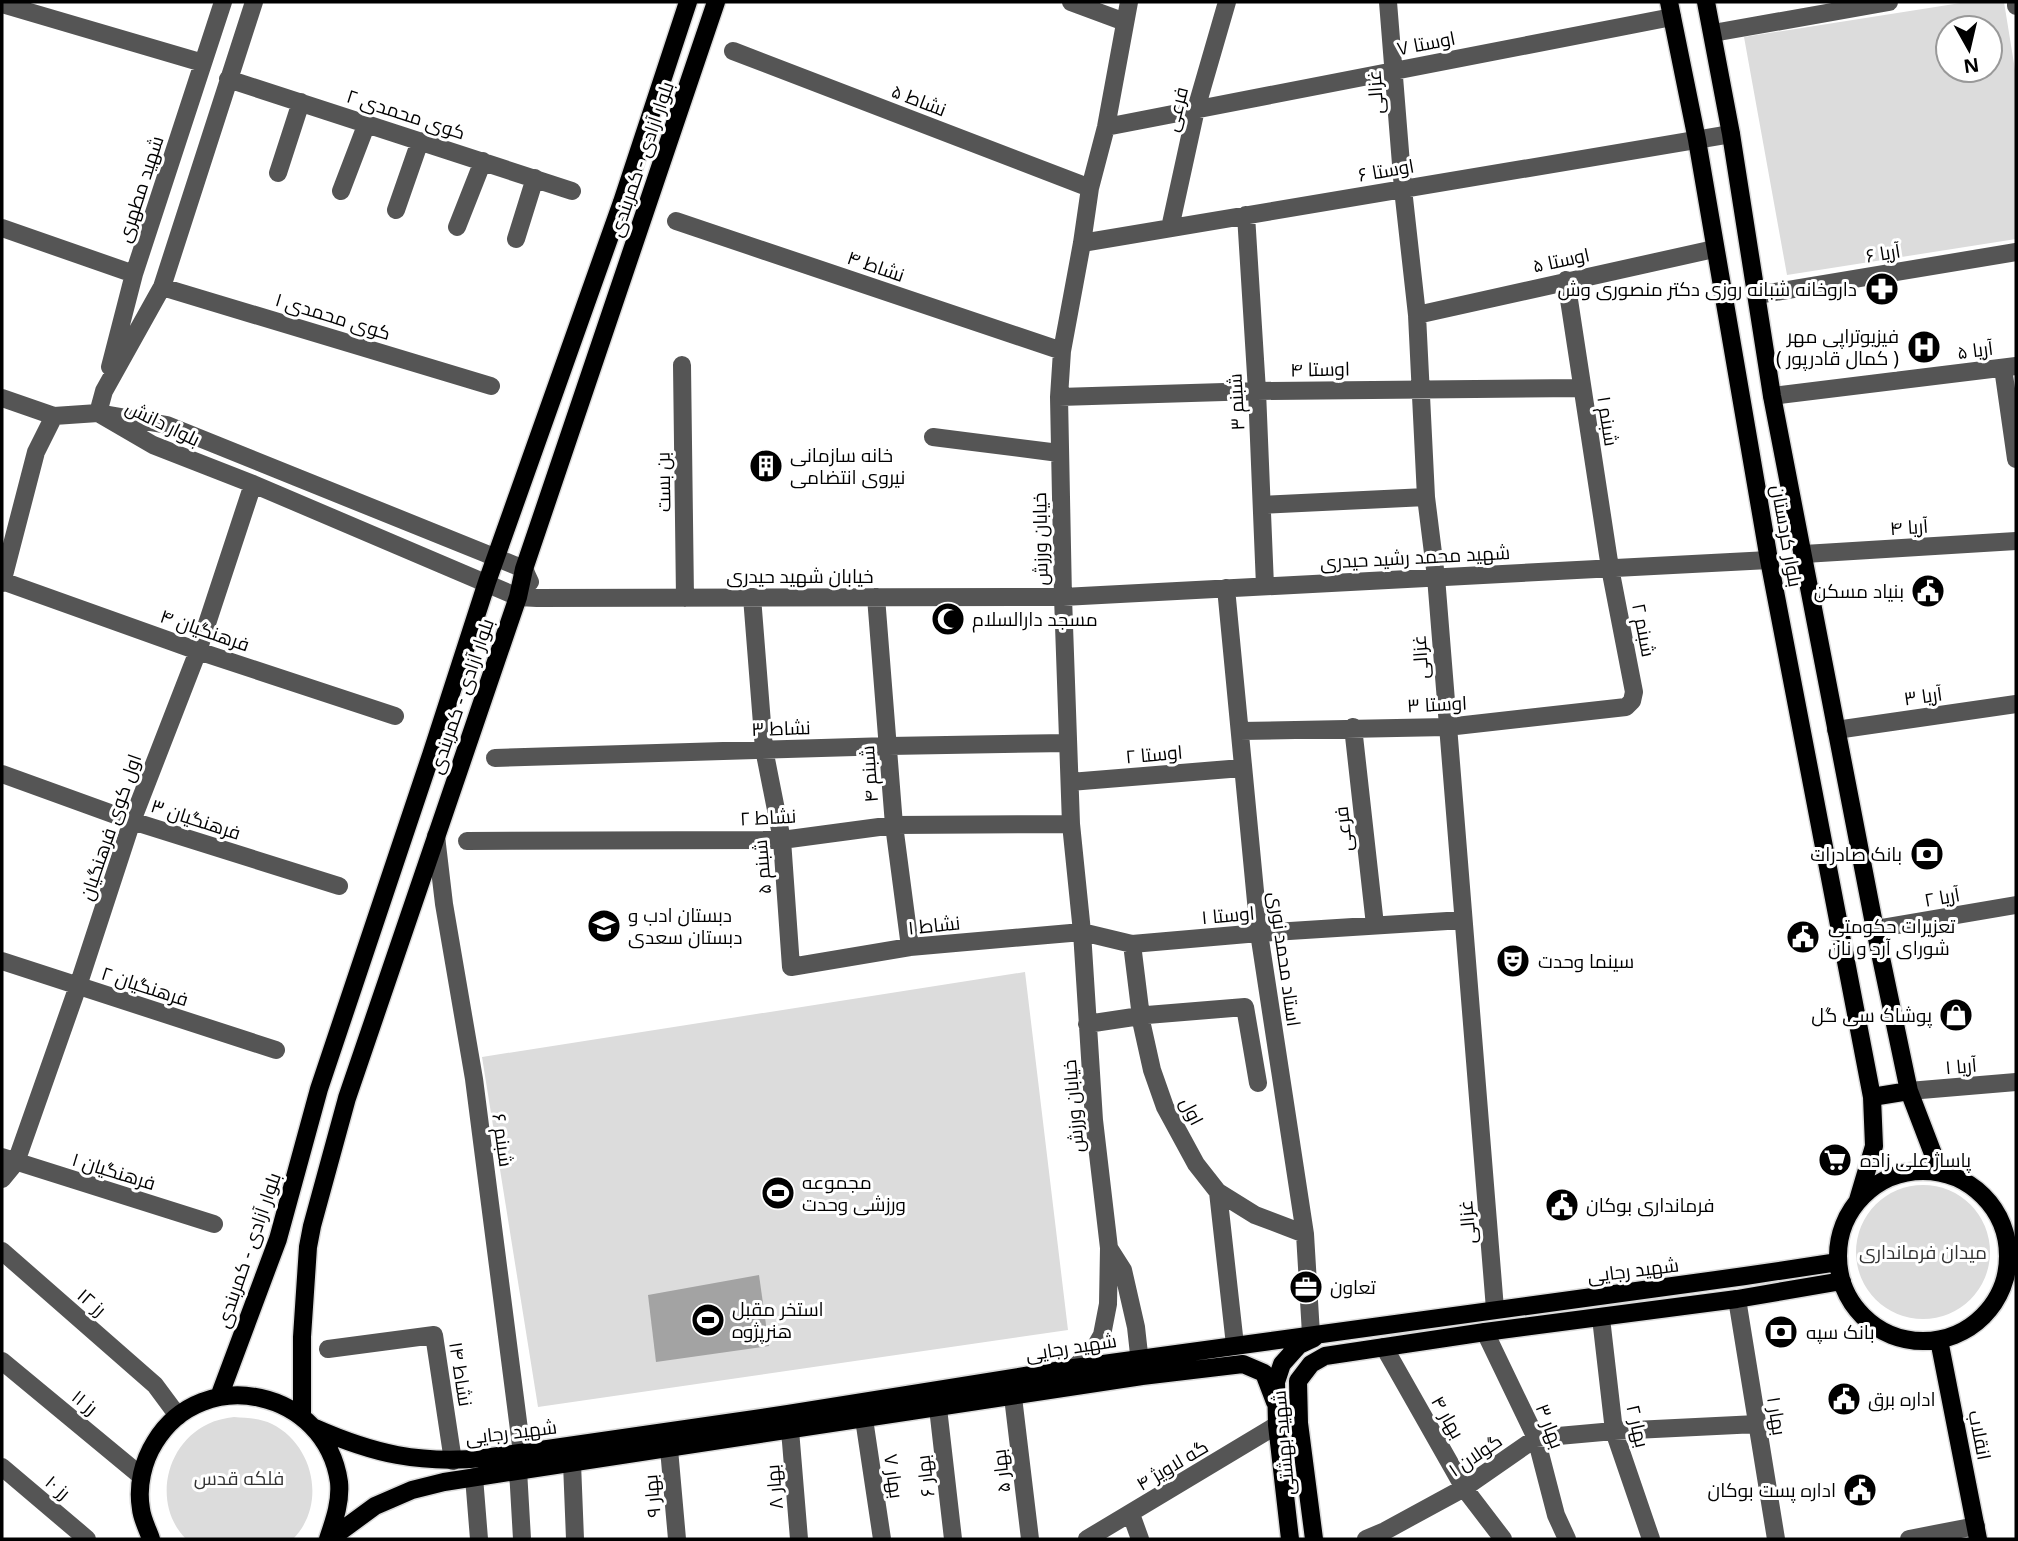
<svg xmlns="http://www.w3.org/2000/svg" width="2018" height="1541" viewBox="0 0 2018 1541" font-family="'Noto Sans',Cairo,sans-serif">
<rect width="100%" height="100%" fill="#fff"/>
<path fill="#dcdcdc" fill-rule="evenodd" d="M1967 2H2004L2016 76V239L1787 275 1744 37ZM1948 28H1990V70H1948Z
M1025 972 1068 1330 538 1407 482 1057Z
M1856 1252a67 67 0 1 1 134 0a67 67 0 1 1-134 0Z
M234 1417C247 1418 260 1418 272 1424 314 1445 327 1505 293 1539H186C152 1505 165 1444 208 1424 216 1420 225 1418 234 1417Z"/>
<path fill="#a3a3a3" d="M759 1275 769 1346 656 1362 648 1295Z"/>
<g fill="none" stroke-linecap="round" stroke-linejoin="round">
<defs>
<path id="major" d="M1669 2 1697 140 1769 560 1872 1097 1874 1146 1858 1200
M1706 2 1731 134 1772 396 1875 929 1909 1091 1940 1172
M1872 1097 1909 1091
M1838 1256a85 85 0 1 1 170 0a85 85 0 1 1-170 0Z
M1939 1340 1978 1539
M219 1397 278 1239 319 1089 431 755 487 582 622 202 688 2
M302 1416V1337L308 1247 312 1226 347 1098 518 597 524 569 716 2
M315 1428C374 1454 419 1464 484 1458L788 1414 1074 1368 1745 1276 1838 1262
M151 1539C148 1530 142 1519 141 1509 137 1486 143 1461 155 1442 203 1363 326 1390 339 1482 341 1502 334 1521 328 1539
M330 1539 375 1506 412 1490 444 1482 1142 1376 1243 1364 1264 1373 1275 1402
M1290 1539 1277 1425 1276 1382 1282 1364 1299 1345 1314 1338
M1314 1539 1299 1423 1298 1381 1311 1364 1325 1356 1485 1332 1737 1299 1842 1281"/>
</defs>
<use href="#major" stroke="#dbdbdb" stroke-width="21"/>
<path stroke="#555" stroke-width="18" d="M1071 2 1125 22
M1388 2 1403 189 1417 315 1426 497 1436 577 1495 1309
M2016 2V6
M2 4 203 63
M1713 33 1889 2
M733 51 1090 188
M228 79 572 191
M1106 127 1672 17
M278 173 301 102
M341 191 367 123
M396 210 420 141
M1246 215 1257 391 1265 586
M676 221 1062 351
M457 227 483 161
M2 228 134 274
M1170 228 1196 109 1227 2
M516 239 535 178
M1082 243 1731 134
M162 287 491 386
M1757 295 2016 252
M1417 315 1714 249
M682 365 685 598
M110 367 134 274 223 2
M2003 368 2016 459
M1772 396 2016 366
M1059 397 1257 391 1582 388
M2 398 54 416 98 413 167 425 524 569 530 582
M98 413 153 445 253 484 518 597 537 598 1063 597 1769 560
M98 413 104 391 162 287 254 2
M933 437 1059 453
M1262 505 1426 497
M1804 554 2016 541
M2 581 198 651 395 716
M2 583 36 452 54 416
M1226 588 1259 933 1305 1234 1311 1334
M752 597 764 749 782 840 791 967 910 947 1082 932 1132 944 1259 933 1463 920
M876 597 894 825 910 947
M1353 727 1375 925
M1836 730 2016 704
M1240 731 1447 727 1626 707 1632 701 1634 692 1610 568 1566 280
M495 758 889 746 1068 743
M2 774 132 821 339 886
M1070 782 1242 768
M436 836 444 904 474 1079 522 1453
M467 841 782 840 894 825 1071 824
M1875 929 2016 905
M1132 944 1142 1025 1152 1070 1165 1107 1196 1164 1218 1192 1255 1215 1305 1234
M2 961 276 1050
M1087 1024 1147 1015 1245 1007 1258 1083
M1909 1091 2016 1082
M2 1157 214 1224
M2 1179 16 1162 78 986 132 821 198 651 253 484
M1218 1192 1235 1345
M1109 1248 1123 1270 1136 1327 1141 1372
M2 1251 155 1385 178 1416
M1737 1299 1776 1539
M1601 1318 1614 1431 1651 1539
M1485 1332 1536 1438 1556 1515 1567 1539
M1384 1347 1464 1488 1503 1539
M328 1349 434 1335 453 1461
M2 1361 141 1476
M1074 1368 1094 1349 1102 1335 1108 1304 1109 1248 1094 1120 1082 932 1071 824 1063 597 1059 397 1062 351 1082 243 1090 188 1106 127 1129 2
M1013 1397 1030 1539
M938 1408 953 1539
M864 1419 882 1539
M790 1430 799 1539
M669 1449 677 1539
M572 1463 575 1539
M2 1467 87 1539
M518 1470 522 1539
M474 1477 479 1539
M1131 1514 1140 1539
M1087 1539 1277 1425
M1366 1539 1385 1531 1464 1488 1536 1438 1614 1431 1757 1424
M1909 1539 1976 1526"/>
<use href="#major" stroke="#000" stroke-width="18"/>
</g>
<defs>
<symbol id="pharmacy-disc" viewBox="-11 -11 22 22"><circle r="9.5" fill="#000" stroke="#fff"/><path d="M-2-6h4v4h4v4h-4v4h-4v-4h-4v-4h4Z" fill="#fff"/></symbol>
<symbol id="hospital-disc" viewBox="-11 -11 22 22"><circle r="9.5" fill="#000" stroke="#fff"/><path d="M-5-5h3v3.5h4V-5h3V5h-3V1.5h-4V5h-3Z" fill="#fff"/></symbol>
<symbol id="building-disc" viewBox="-11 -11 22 22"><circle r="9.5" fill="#000" stroke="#fff"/><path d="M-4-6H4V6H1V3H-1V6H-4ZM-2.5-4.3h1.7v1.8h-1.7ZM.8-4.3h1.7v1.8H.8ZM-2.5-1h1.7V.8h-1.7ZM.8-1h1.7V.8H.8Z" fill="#fff"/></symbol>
<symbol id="civic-disc" viewBox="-11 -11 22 22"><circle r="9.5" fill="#000" stroke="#fff"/><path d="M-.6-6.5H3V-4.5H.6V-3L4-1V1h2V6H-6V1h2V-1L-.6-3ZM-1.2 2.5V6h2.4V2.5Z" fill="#fff"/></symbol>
<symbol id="mosque-disc" viewBox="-11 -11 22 22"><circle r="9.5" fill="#000" stroke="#fff"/><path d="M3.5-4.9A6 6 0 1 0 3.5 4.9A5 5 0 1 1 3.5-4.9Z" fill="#fff"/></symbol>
<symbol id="bank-disc" viewBox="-11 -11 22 22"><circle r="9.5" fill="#000" stroke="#fff"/><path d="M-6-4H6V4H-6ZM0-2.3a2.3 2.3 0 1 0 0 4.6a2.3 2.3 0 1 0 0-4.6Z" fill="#fff"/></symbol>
<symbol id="school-disc" viewBox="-11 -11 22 22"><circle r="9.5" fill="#000" stroke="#fff"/><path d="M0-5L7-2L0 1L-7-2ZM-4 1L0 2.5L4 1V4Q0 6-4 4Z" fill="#fff"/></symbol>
<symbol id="theatre-disc" viewBox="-11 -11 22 22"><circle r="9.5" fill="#000" stroke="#fff"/><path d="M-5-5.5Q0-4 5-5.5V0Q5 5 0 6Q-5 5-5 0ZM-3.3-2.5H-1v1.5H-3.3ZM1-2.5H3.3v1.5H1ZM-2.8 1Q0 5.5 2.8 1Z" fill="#fff"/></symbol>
<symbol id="shop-disc" viewBox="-11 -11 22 22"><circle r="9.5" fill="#000" stroke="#fff"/><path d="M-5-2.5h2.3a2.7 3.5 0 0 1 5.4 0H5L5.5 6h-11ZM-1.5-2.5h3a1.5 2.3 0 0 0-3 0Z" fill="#fff"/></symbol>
<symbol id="supermarket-disc" viewBox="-11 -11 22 22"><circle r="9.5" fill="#000" stroke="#fff"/><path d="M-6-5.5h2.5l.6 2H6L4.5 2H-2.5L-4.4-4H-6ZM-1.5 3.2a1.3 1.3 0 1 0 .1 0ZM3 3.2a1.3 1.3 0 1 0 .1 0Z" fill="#fff"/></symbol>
<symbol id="stadium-disc" viewBox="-11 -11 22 22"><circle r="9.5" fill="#000" stroke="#fff"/><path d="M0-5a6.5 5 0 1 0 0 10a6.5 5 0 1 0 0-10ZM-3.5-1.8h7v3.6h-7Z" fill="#fff"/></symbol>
<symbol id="office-disc" viewBox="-11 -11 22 22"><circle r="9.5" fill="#000" stroke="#fff"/><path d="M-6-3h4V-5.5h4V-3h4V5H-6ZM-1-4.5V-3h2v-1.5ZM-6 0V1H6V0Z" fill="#fff"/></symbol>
</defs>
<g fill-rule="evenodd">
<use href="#pharmacy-disc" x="1863" y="270" width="38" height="38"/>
<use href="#hospital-disc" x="1905" y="328" width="38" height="38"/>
<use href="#building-disc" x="747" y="447" width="38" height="38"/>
<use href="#civic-disc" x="1909" y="572" width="38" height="38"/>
<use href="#mosque-disc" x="929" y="600" width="38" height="38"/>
<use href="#bank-disc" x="1908" y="835" width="38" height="38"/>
<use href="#school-disc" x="585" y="907" width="38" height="38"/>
<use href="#civic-disc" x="1784" y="918" width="38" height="38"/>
<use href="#theatre-disc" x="1494" y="942" width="38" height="38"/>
<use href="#shop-disc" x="1937" y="996" width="38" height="38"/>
<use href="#supermarket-disc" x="1816" y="1141" width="38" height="38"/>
<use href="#stadium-disc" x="759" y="1174" width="38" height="38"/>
<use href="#civic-disc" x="1543" y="1186" width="38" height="38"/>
<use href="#office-disc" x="1287" y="1268" width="38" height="38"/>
<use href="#stadium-disc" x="689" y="1301" width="38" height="38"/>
<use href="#bank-disc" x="1762" y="1313" width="38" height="38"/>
<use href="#civic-disc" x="1825" y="1380" width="38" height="38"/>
<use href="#civic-disc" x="1841" y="1471" width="38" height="38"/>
</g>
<g text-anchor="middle" stroke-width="6" stroke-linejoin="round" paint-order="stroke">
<g font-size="19" fill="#000" stroke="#fff">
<text transform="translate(1426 43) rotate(-11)" y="7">اوستا ۷</text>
<text transform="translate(1375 92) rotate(-94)" y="7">غزالی</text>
<text transform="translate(919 100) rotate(21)" y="7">نشاط ۵</text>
<text transform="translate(1176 109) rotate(-76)" y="7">فرعی</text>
<text transform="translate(406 114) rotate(18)" y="7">کوی محمدی ۲</text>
<text transform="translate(641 159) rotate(-71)" y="7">بلوار آزادی - کمربندی</text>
<text transform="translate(1386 170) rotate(-10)" y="7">اوستا ۶</text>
<text transform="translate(140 189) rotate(-72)" y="7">شهید مطهری</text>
<text transform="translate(1883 253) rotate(-9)" y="7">آریا ۶</text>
<text transform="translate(1561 260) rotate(-12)" y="7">اوستا ۵</text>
<text transform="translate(876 266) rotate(19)" y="7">نشاط ۴</text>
<text transform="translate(333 316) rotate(17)" y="7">کوی محمدی ۱</text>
<text transform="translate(1975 350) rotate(-7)" y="7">آریا ۵</text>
<text transform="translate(1320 369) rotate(-1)" y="7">اوستا ۴</text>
<text transform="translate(1236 402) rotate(-93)" y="7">شبنم ۳</text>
<text transform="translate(1608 421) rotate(81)" y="7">شبنم ۱</text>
<text transform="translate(163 423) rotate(26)" y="7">بلوار دانش</text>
<text transform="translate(663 482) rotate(-91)" y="7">بن بست</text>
<text transform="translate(1909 527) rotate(-4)" y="7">آریا ۴</text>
<text transform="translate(1787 536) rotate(80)" y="7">بلوار کردستان</text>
<text transform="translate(1040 539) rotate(-91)" y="7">خیابان ورزش</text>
<text transform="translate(1415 557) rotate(-3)" y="7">شهید محمد رشید حیدری</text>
<text x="800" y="583">خیابان شهید حیدری</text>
<text transform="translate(205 630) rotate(19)" y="7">فرهنگیان ۴</text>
<text transform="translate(1644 630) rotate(79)" y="7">شبنم ۲</text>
<text transform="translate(1420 657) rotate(-94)" y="7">غزالی</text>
<text transform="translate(461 696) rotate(-71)" y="7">بلوار آزادی - کمربندی</text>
<text transform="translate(1923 696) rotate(-8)" y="7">آریا ۳</text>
<text transform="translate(1437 704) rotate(-3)" y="7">اوستا ۳</text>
<text transform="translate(781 728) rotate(-2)" y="7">نشاط ۳</text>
<text transform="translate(1154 754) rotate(-5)" y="7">اوستا ۲</text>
<text transform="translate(869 774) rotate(-94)" y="7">شبنم ۴</text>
<text transform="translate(768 817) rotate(-3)" y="7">نشاط ۲</text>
<text transform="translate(196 819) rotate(18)" y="7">فرهنگیان ۳</text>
<text transform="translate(110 827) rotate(-71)" y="7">اول کوی فرهنگیان</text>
<text transform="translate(1343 829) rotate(-96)" y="7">فرعی</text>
<text transform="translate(762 867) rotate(-95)" y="7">شبنم ۵</text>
<text transform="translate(1942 897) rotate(-10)" y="7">آریا ۲</text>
<text transform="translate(1228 915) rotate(-5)" y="7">اوستا ۱</text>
<text transform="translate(934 925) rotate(-6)" y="7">نشاط ۱</text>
<text transform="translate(1285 959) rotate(82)" y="7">استاد محمد نوری</text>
<text transform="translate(145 986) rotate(18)" y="7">فرهنگیان ۲</text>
<text transform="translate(1961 1066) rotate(-5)" y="7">آریا ۱</text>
<text transform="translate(1073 1106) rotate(-95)" y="7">خیابان ورزش</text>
<text transform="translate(1192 1111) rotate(63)" y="7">اول</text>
<text transform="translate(503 1140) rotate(82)" y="7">شبنم ۶</text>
<text transform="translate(114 1171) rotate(17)" y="7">فرهنگیان ۱</text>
<text transform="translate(1467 1222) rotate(-95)" y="7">غزالی</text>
<text transform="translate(248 1250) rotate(-71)" y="7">بلوار آزادی - کمربندی</text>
<text transform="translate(1633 1270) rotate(-7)" y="7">شهید رجایی</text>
<text transform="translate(92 1302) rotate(41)" y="7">رز ۱۲</text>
<text transform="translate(1071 1347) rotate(-9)" y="7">شهید رجایی</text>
<text transform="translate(461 1374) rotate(81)" y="7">نشاط ۱۴</text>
<text transform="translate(85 1402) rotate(39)" y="7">رز ۱۱</text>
<text transform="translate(1777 1416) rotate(81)" y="7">بهار ۱</text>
<text transform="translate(1448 1417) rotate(60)" y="7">بهار ۴</text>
<text transform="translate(1550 1426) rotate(69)" y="7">بهار ۳</text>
<text transform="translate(1638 1426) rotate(77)" y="7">بهار ۲</text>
<text transform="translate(511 1432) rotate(-7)" y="7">شهید رجایی</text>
<text transform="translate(1980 1435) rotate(79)" y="7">انقلاب</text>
<text transform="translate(1283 1443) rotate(-95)" y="7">شهید بهشتی</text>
<text transform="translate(1475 1455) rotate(-34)" y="7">گولان ۱</text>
<text transform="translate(1172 1465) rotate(-31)" y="7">گه لاویژ ۴</text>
<text transform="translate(1001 1471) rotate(-97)" y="7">بهار ۵</text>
<text transform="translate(894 1476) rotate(82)" y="7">بهار ۷</text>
<text transform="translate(925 1476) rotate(-97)" y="7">بهار ۶</text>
<text transform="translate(58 1487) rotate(40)" y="7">رز ۱۰</text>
<text transform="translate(774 1487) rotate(-95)" y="7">بهار ۸</text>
<text transform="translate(652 1496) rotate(-95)" y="7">بهار ۹</text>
</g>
<g font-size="19" fill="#000" stroke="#fff" text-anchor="start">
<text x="1857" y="296" text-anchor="end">داروخانه شبانه روزی دکتر منصوری وش</text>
<text x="1899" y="343" text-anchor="end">فیزیوتراپی مهر<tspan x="1899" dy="22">( کمال قادرپور )</tspan></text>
<text x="790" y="462">خانه سازمانی<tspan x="790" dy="22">نیروی انتضامی</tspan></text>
<text x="1904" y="598" text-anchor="end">بنیاد مسکن</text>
<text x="972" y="626">مسجد دارالسلام</text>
<text x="1902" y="861" text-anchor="end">بانک صادرات</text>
<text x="628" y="922">دبستان ادب و<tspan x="628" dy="22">دبستان سعدی</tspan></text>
<text x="1828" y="933">تعزیرات حکومتی<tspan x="1828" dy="22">شورای آرد و نان</tspan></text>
<text x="1538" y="968">سینما وحدت</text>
<text x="1932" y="1022" text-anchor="end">پوشاک سی گل</text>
<text x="1860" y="1167">پاساژ علی زاده</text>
<text x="802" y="1189">مجموعه<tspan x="802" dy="22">ورزشی وحدت</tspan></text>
<text x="1586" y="1212">فرمانداری بوکان</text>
<text x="1330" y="1294">تعاون</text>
<text x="732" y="1316">استخر مقبل<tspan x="732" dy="22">هنرپژوه</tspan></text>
<text x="1806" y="1339">بانک سپه</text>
<text x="1868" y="1406">اداره برق</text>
<text x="1836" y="1497" text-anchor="end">اداره پست بوکان</text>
</g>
<g font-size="19" fill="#333" stroke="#fff">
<text x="1923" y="1259">میدان فرمانداری</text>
<text x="239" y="1485">فلکه قدس</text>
</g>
</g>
<rect width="2018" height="1541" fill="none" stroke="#000000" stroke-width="7"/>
<g transform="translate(1969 49) rotate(172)"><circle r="33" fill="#ffffff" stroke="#999999" stroke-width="2"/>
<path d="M0-5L12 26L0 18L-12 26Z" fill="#000000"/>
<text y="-10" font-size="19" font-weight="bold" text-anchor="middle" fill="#000000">N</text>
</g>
</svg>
